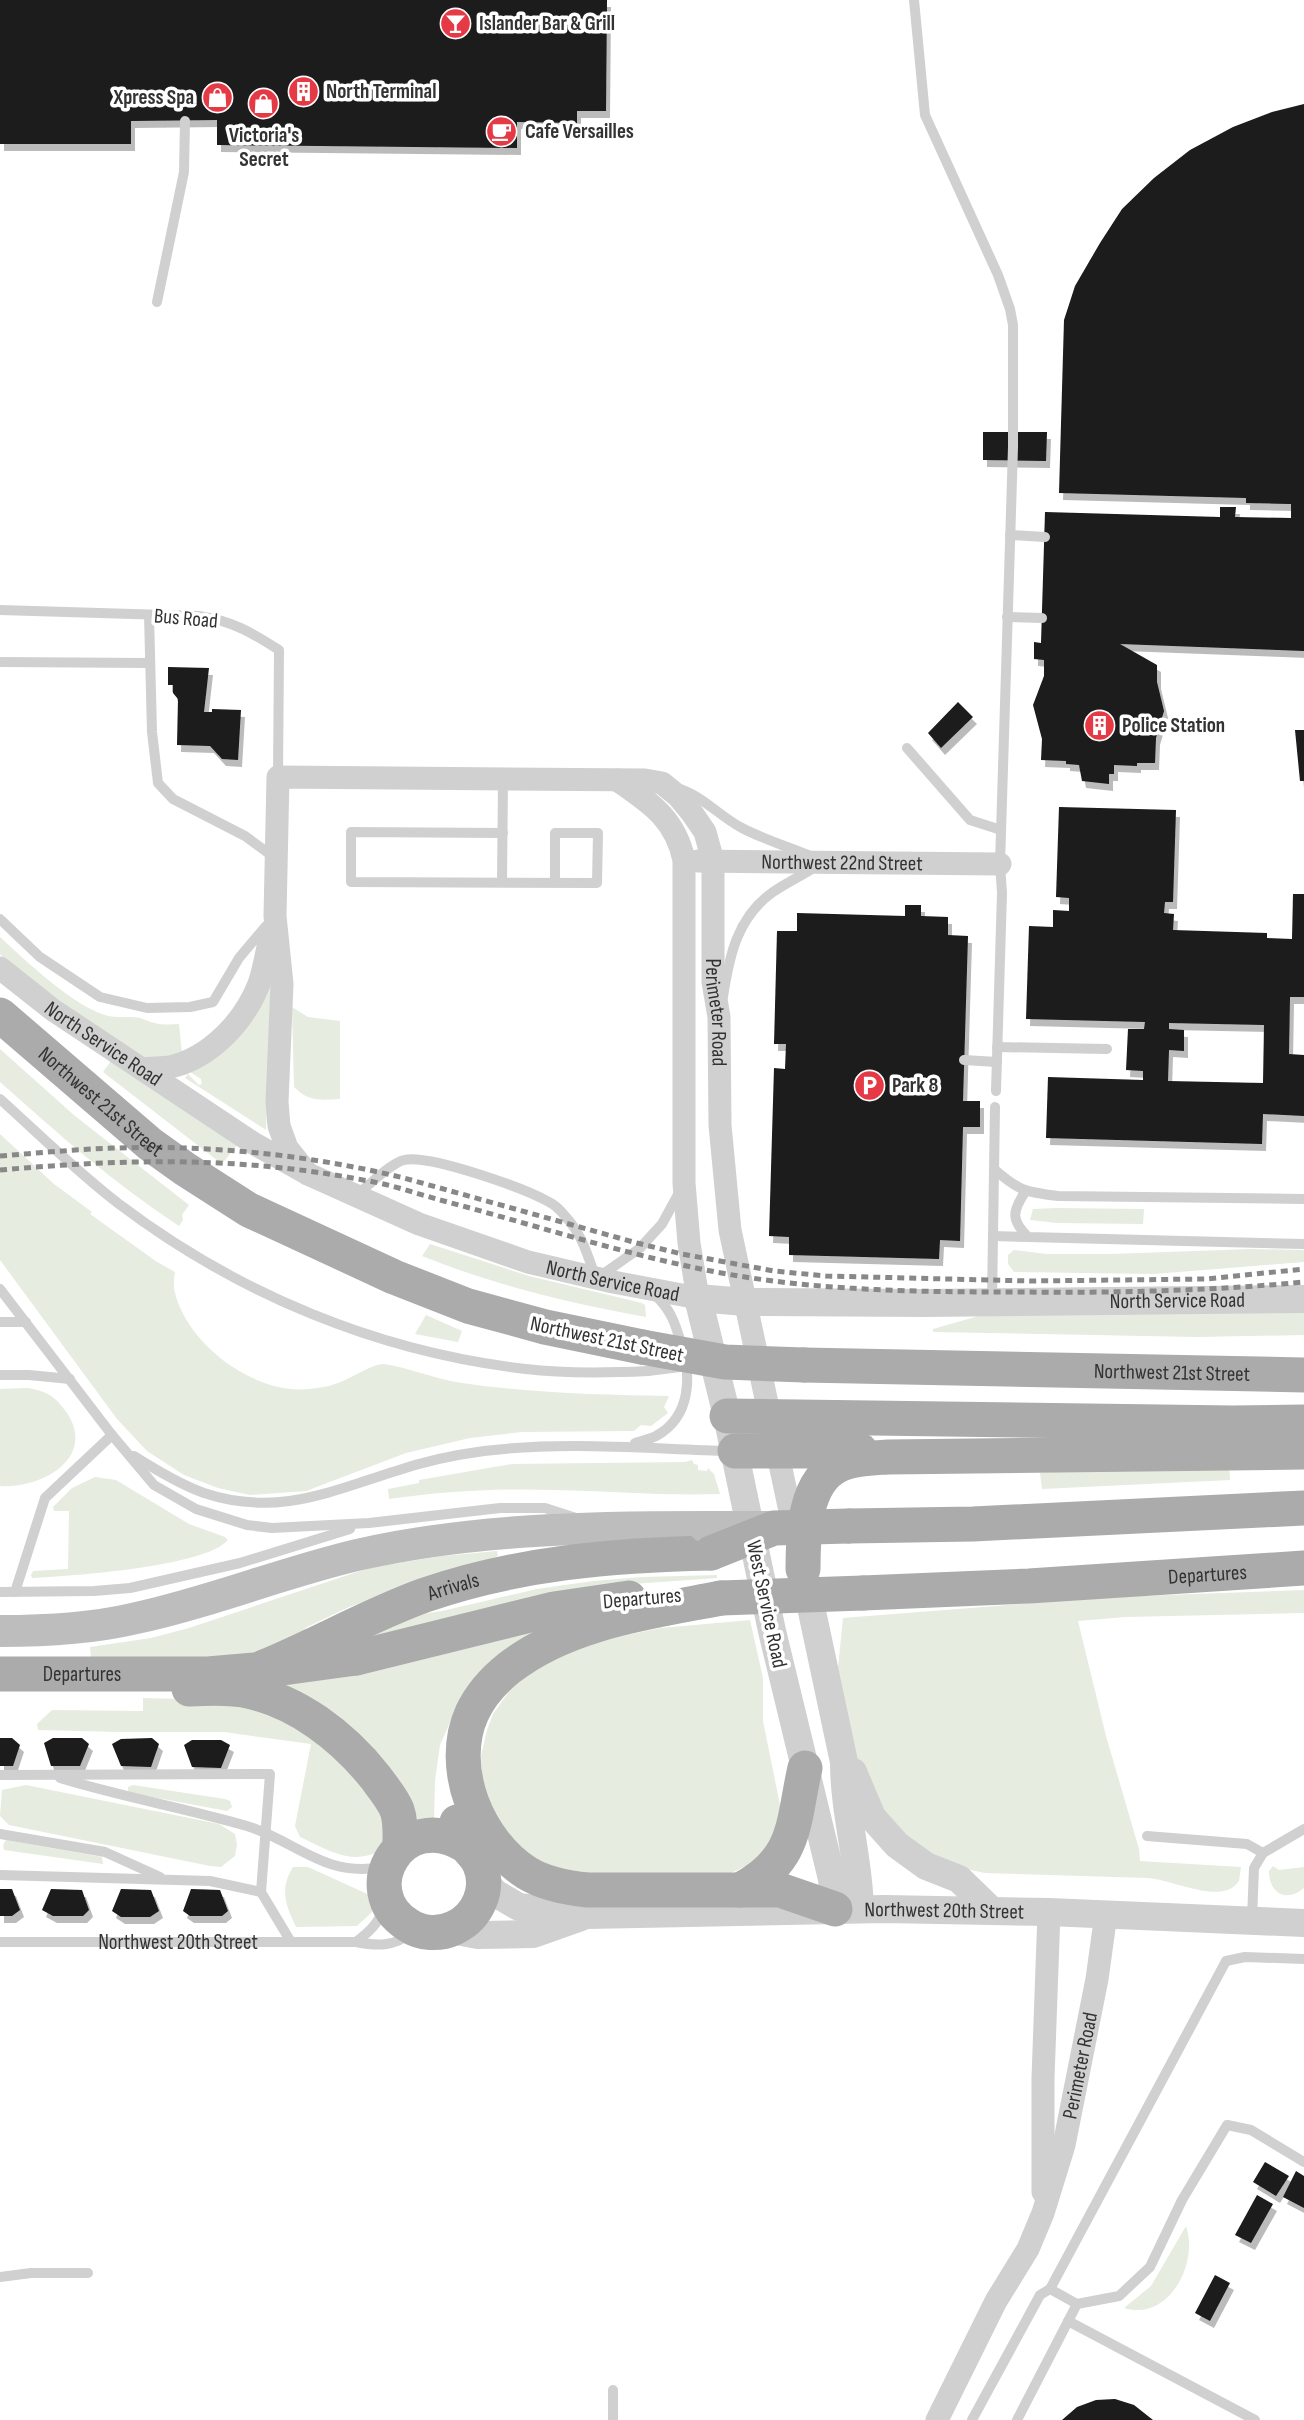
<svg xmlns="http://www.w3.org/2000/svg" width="1304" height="2420" viewBox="0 0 1304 2420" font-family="'Sofia Sans Condensed',sans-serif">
<defs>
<filter id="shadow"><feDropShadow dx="4" dy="7" stdDeviation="0" flood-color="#0004"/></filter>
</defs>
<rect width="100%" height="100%" fill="#fff"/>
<path fill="#e6ecdf" d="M0 937C26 961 72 1005 105 1015 116 1019 134 1015 143 1019 158 1025 162 1025 179 1024L182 1054 146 1059 63 1005 4 958 0 954Z
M270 985H272L266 1130 185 1078 188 1074 199 1085 202 1084 201 1079 187 1070Z
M292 1007 308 1017 340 1021V1099C320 1100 309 1102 294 1087Z
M0 1049 75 1116 189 1205 182 1215 183 1220 179 1226C115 1184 57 1133 0 1082Z
M111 1061 237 1145 222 1164 103 1072Z
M0 1134 54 1184 92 1212 90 1214 157 1262 175 1272C174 1278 173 1286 175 1293 188 1345 255 1395 309 1389 317 1388 327 1387 335 1384 347 1381 373 1363 384 1364 410 1368 435 1379 462 1383 530 1393 600 1395 669 1396L664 1407 668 1413 651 1426 641 1425 634 1431 522 1432 470 1438 406 1453 306 1491 250 1495 218 1488 184 1475 147 1451 117 1419 0 1260Z
M1056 1208 1144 1209 1143 1224 1057 1223 1030 1220 1033 1209Z
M430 1244 529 1276 642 1303 645 1305 646 1317C569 1303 494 1285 422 1256Z
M1251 1249 1304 1250V1262L1154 1274 1014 1272 1008 1264V1255L1014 1250 1047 1254H1112Z
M1304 1312V1335L1197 1337 933 1332V1329L982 1315Z
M426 1315 462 1331 458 1342 415 1334Z
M27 1388C47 1391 55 1396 67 1413 97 1459 40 1489 0 1486V1389Z
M692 1460 694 1464 698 1465V1470L707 1471 708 1468 714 1474 720 1494C665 1496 610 1491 554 1490 500 1488 444 1491 389 1499L388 1489 419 1483V1480L512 1464 685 1462Z
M1229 1463 1230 1480 1042 1489 1040 1473 1069 1470Z
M95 1477 116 1480 189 1524 225 1537 228 1540C205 1567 70 1576 32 1578L31 1575 33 1571 68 1569 69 1511H54L53 1507 72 1488Z
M497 1551 498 1556 349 1607 305 1628 306 1631 245 1657 91 1658 90 1647 151 1638 189 1628 372 1567 443 1556Z
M717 1575V1578L604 1586 366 1641 382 1627 417 1615 442 1611 537 1589 593 1581 642 1577Z
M1304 1590V1613L1125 1617 1078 1621 1106 1736 1139 1849 1140 1861 1241 1867 1239 1881C1222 1906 1175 1880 1148 1878L985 1873 966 1869 931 1856 889 1822 858 1766 838 1668 843 1618 1111 1597Z
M750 1620 763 1678V1721L781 1810C777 1840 759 1862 731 1873H579L525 1858 499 1828 482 1778 481 1756 487 1730 493 1714 510 1690 531 1672 588 1643 661 1628Z
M546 1626 459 1702 440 1745 435 1781 434 1821 414 1825 259 1686 345 1674 428 1658Z
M143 1698 217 1700 262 1706 309 1731 370 1791 389 1830 379 1851C351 1866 326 1849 300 1837L295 1826 311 1744 224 1732H119L38 1730 37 1724 52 1710 143 1711Z
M26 1785 219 1824 235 1834 237 1845 235 1856 221 1867 210 1866 9 1825 0 1816 2 1790Z
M133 1785 225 1799 230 1801 232 1807 227 1811 136 1794 128 1791V1787Z
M6 1840 102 1857 103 1864 4 1850 3 1845Z
M1273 1866 1279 1870 1304 1867V1888C1286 1903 1269 1893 1269 1871Z
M293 1867H308L374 1897 372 1912 357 1926 296 1927C286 1905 279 1890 293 1867Z
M1186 2226C1199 2263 1169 2322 1124 2308L1151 2286Z"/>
<path fill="#1a1a1a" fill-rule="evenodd" filter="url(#shadow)" d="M0 0H607L606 111H577V123L517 122V148L217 145V120L131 121V144H0Z
M1304 104V651L1120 644 1157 665V682L1164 711 1156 738 1155 763H1137V766L1114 765V774H1109V784L1082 781 1079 765 1066 764V761L1041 760 1042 739 1033 705 1044 676V660L1034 659V642L1041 643 1045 512 1220 517V507H1236L1235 517 1291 518V504L1246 503V498L1059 493 1064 320 1075 286 1100 243 1122 209 1154 178 1190 150 1233 127 1272 112Z
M983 432H1047L1046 461 983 460Z
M168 667 209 668 204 712H212V709L241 710 238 760 222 759 210 746 177 745 178 699 173 693V685H168Z
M958 702 973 717 941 748 928 733Z
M1295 730H1304V781H1300Z
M1059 807 1176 810 1173 902H1165L1164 913 1174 914 1173 930 1267 933V938L1292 939 1293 894H1304V997H1290L1289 1054 1304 1055V1116L1263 1114 1262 1144 1046 1138 1048 1077 1143 1080V1071L1126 1070 1128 1029H1144L1145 1022 1026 1019 1029 926 1053 927V910L1069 911V898L1056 897ZM1169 1023 1264 1025 1263 1083 1168 1081 1169 1050 1184 1051V1030L1169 1029Z
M905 905H921V916L948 917V935L968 936 963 1101H980V1127H963L960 1241 940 1240 939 1259 789 1255V1237L769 1236 774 1068 785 1069 786 1044H774L777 931H797V913L905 916Z
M0 1738H12L20 1745 13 1766H0Z
M53 1738H82L89 1744 80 1766H51L44 1743Z
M152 1738 159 1744 151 1767 121 1766 112 1744 121 1739Z
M192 1740H221L230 1745 221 1768 192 1767 184 1745Z
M0 1889H12L20 1910 12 1916H0Z
M51 1889 82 1890 89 1910 83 1916H53L42 1910Z
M121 1889 151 1890 159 1911 150 1917H121L112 1911Z
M191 1889 220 1890 228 1911 222 1916H190L183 1911Z
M1265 2162 1289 2176 1276 2196 1253 2182Z
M1296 2171 1304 2176V2208L1283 2197Z
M1257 2195 1273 2204 1251 2243 1235 2235Z
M1215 2275 1230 2283 1210 2321 1195 2313Z
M1115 2399 1134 2405 1153 2420H1062L1077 2407 1096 2400Z"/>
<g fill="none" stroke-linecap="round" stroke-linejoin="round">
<g stroke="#d0d0d0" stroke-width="10">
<path d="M914 0 925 115 998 275 1010 309 1013 325V447L1000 864 1002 893 996 1091"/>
<path d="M157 302 184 172 185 121"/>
<path d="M1010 535 1045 537"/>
<path d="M0 610 199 616C232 621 251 632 279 650L278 777"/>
<path d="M149 615 152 732 158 783 173 799 245 836 275 858"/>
<path d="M1007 617 1042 618"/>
<path d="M0 662 150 663"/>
<path d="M907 748 970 820 1001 830"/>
<path d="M677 788C702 795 719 816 742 828 763 839 786 846 808 855"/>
<path d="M503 833 351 832V882L597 883 598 833H555V883"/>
<path d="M502 882 503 779"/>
<path d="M0 919 40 957 100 997 147 1008 190 1007 213 1002 239 958 266 926"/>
<path d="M723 997C729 957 737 917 773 892 786 883 801 876 815 867"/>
<path d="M997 1047 1107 1049"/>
<path d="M964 1060 997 1062"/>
<path d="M0 1099C39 1134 77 1172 119 1204 238 1294 378 1352 526 1369 567 1374 607 1373 648 1371"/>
<path d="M994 1169C1019 1191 1025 1192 1058 1196L1304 1199"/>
<path d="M1025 1192C1012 1212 1011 1220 1028 1237L1304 1244"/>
<path d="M356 1195C369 1186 389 1164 404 1160 429 1154 524 1188 549 1202 555 1205 561 1211 565 1216 582 1234 588 1256 596 1279L640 1248 662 1224 680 1191"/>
<path d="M993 1236 1028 1237"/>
<path d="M0 1289 112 1435 154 1485 196 1509 247 1525 272 1528 369 1523 500 1508H545L576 1518"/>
<path d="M992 1300 995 1107"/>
<path d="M0 1322H26"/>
<path d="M0 1375H29L70 1379"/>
<path d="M635 1443C642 1441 650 1439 656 1436 691 1417 692 1376 681 1343 675 1323 671 1310 655 1295"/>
<path d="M134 1456C156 1470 179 1484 204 1493 276 1517 329 1492 396 1471 425 1461 454 1455 484 1451 566 1441 648 1449 730 1451"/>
<path d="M0 1592 94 1591 130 1588 240 1563 350 1529"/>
<path d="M15 1592 45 1498 112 1435"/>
<path d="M0 1775 270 1774 261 1892 291 1942"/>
<path d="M60 1778C122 1797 185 1808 247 1826 296 1841 325 1878 381 1867"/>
<path d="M0 1834 105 1852 160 1877"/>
<path d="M1147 1836 1247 1844 1263 1853"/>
<path d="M0 1875 210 1881 261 1892"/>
<path d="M1252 1919 1254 1868 1263 1853 1304 1829"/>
<path id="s1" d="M0 1942H356C376 1946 394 1947 411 1933"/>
<path d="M356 1942C369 1932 378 1924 384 1908"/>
<path d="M0 2277 31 2273H88"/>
<path d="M1077 2304 1050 2289 1226 1961 1245 1957 1304 1959"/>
<path d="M1068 2321 1255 2420"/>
<path d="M613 2420V2390"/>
<path d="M972 2420 1040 2295 1050 2289"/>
<path d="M1017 2420 1077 2304 1119 2296 1150 2267 1182 2200 1227 2125 1251 2130 1304 2162"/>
</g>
<g stroke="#d0d0d0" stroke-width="23">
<path id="s2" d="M698 861 1000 864"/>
<path id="s3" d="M0 968 53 1010 253 1143 308 1174 419 1224 528 1262 613 1282 698 1298 689 1243 684 1183V860C675 818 650 803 617 780"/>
<path d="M142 1069C151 1068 161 1068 170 1067 210 1058 244 1022 259 984 264 969 267 952 270 936"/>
<path id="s4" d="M308 1174 287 1148 279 1126 277 1102 282 984 275 916 278 777 645 780 662 783 678 796 692 813 705 832 713 861V982L719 1017 720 1125 730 1230 796 1539"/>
<path d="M1043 2192V2078L1049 1912"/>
<path id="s5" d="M937 2420 996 2301 1028 2249 1043 2213 1064 2145 1097 1979 1106 1914"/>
</g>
<g stroke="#d0d0d0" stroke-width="28">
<path d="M804 1574 844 1762C844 1812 859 1859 860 1909"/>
<path d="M853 1772 872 1817 897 1845 926 1866 959 1879 992 1911"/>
<path id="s6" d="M483 1879 495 1893 519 1907 587 1915 884 1909 1049 1912 1304 1923"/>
<path id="s7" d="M835 1909 832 1879 772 1631 727 1416 698 1298 745 1302 925 1303 1304 1299"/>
<path d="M451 1930 478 1935 533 1934 581 1917"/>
</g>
<path stroke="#bdbdbd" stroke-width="32" d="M0 1631C44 1631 89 1629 132 1619 208 1603 281 1573 357 1555 471 1529 589 1527 705 1527"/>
<g stroke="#ababab" stroke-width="35">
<path id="s8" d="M0 1015 150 1144 185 1169 249 1210 394 1277 468 1306 545 1327 642 1347"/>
<path id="s9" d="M804 1365 1304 1375"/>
<path d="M727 1416 1233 1423 1304 1422"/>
<path d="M735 1451H861"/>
<path d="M849 1526 973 1524 1304 1508"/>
<path d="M803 1569C803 1535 804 1481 839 1465 854 1458 872 1458 888 1457L1304 1452"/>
<path id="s10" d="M863 1593 1029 1586 1304 1568"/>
<path d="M721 1598C649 1612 568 1622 509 1668 494 1680 480 1696 472 1713 447 1768 478 1842 527 1873 545 1884 567 1888 588 1890H780L835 1909"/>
<path d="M356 1658 554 1609 629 1598"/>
<path id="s11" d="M264 1667C318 1645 369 1615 425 1595 518 1563 613 1555 711 1553"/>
<path d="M189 1689C207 1688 225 1687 243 1690 296 1700 343 1736 376 1778 383 1788 392 1798 397 1810 401 1821 400 1834 400 1847"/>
<path d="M457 1822C459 1830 462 1840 467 1847 472 1853 477 1857 480 1865 490 1889 478 1917 454 1928 439 1935 421 1934 408 1925 353 1891 402 1805 466 1846"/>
<path d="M740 1890C798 1859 792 1825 805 1768"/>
</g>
<path stroke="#888" stroke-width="5" stroke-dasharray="7 5" stroke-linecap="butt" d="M0 1156C39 1153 78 1149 117 1148 214 1145 310 1155 404 1178L637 1243 682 1254 774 1271 826 1276 1030 1281 1206 1279 1304 1269
M0 1170C124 1159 239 1156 363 1180 389 1184 415 1193 440 1200 532 1224 622 1254 716 1272 816 1291 918 1292 1019 1292 1115 1293 1209 1291 1304 1282"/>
<path stroke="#d0d0d0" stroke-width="10" d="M648 1371 680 1367"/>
<path stroke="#bdbdbd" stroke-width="32" d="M705 1527H770"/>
<g stroke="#ababab" stroke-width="35">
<path d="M642 1347 725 1362 804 1365"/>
<path d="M711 1553 774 1528 849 1526"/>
<path d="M721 1598 863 1593"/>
<path id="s12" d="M0 1674H208L290 1667 356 1658"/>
</g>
</g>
<defs>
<symbol id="bar-disc" viewBox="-11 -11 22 22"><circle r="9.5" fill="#e63946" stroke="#fff"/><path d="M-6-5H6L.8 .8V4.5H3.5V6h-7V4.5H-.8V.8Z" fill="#fff"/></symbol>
<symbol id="building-disc" viewBox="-11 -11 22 22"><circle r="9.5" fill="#e63946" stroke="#fff"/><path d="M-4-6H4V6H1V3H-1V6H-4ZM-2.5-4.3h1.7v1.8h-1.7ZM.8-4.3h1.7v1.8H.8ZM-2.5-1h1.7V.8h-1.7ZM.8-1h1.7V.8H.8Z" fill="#fff"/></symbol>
<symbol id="shop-disc" viewBox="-11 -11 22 22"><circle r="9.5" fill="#e63946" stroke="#fff"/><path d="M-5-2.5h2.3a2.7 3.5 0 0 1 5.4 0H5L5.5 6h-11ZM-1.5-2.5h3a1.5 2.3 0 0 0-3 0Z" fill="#fff"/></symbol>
<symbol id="cafe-disc" viewBox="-11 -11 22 22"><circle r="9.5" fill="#e63946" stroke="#fff"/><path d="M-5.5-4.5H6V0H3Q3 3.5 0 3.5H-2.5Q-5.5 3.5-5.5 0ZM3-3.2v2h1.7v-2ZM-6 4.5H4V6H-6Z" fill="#fff"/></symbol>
<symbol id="parking-disc" viewBox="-11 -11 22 22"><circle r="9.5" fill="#e63946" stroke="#fff"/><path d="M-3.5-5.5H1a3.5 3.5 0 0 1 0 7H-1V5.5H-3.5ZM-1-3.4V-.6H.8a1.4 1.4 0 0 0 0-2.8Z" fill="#fff"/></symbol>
</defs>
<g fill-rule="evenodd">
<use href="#bar-disc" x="438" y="6" width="35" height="35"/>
<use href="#building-disc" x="286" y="74" width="35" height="35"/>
<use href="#shop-disc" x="200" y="80" width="35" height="35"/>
<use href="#shop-disc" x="246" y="86" width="35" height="35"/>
<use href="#cafe-disc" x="484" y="114" width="35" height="35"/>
<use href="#building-disc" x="1082" y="708" width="35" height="35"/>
<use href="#parking-disc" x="852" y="1068" width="35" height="35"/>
</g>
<g text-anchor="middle" stroke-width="7" stroke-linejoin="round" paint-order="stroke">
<g font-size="21" font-weight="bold" fill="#333" stroke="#fff" text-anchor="start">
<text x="479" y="30">Islander Bar &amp; Grill</text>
<text x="326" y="98">North Terminal</text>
<text x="194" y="104" text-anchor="end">Xpress Spa</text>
<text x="525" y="138">Cafe Versailles</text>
<text x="264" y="142" text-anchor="middle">Victoria's<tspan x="264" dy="24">Secret</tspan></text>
<text x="1122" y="732">Police Station</text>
<text x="892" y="1092">Park 8</text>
</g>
<g font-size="21" fill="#333" stroke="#fff">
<text transform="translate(186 618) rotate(5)" y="7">Bus Road</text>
<text dy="7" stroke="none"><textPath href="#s2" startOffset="144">Northwest 22nd Street</textPath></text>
<text dy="7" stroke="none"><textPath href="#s4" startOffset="1038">Perimeter Road</textPath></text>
<text dy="7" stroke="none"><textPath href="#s3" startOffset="128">North Service Road</textPath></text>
<text dy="7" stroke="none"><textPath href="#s8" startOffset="133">Northwest 21st Street</textPath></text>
<text dy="7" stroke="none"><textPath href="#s3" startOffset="695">North Service Road</textPath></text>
<text dy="7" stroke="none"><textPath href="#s7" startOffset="1106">North Service Road</textPath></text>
<text transform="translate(607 1339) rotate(12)" y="7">Northwest 21st Street</text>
<text dy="7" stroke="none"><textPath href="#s9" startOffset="368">Northwest 21st Street</textPath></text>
<text dy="7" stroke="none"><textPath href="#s10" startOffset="345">Departures</textPath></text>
<text dy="7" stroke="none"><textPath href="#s11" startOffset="206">Arrivals</textPath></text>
<text transform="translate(642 1598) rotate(-5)" y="7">Departures</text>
<text transform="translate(767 1604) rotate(78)" y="7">West Service Road</text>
<text dy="7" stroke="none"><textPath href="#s12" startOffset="82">Departures</textPath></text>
<text dy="7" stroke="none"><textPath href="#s6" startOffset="472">Northwest 20th Street</textPath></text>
<text dy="7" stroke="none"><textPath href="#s1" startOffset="178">Northwest 20th Street</textPath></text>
<text dy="7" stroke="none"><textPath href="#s5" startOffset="385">Perimeter Road</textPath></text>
</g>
</g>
</svg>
